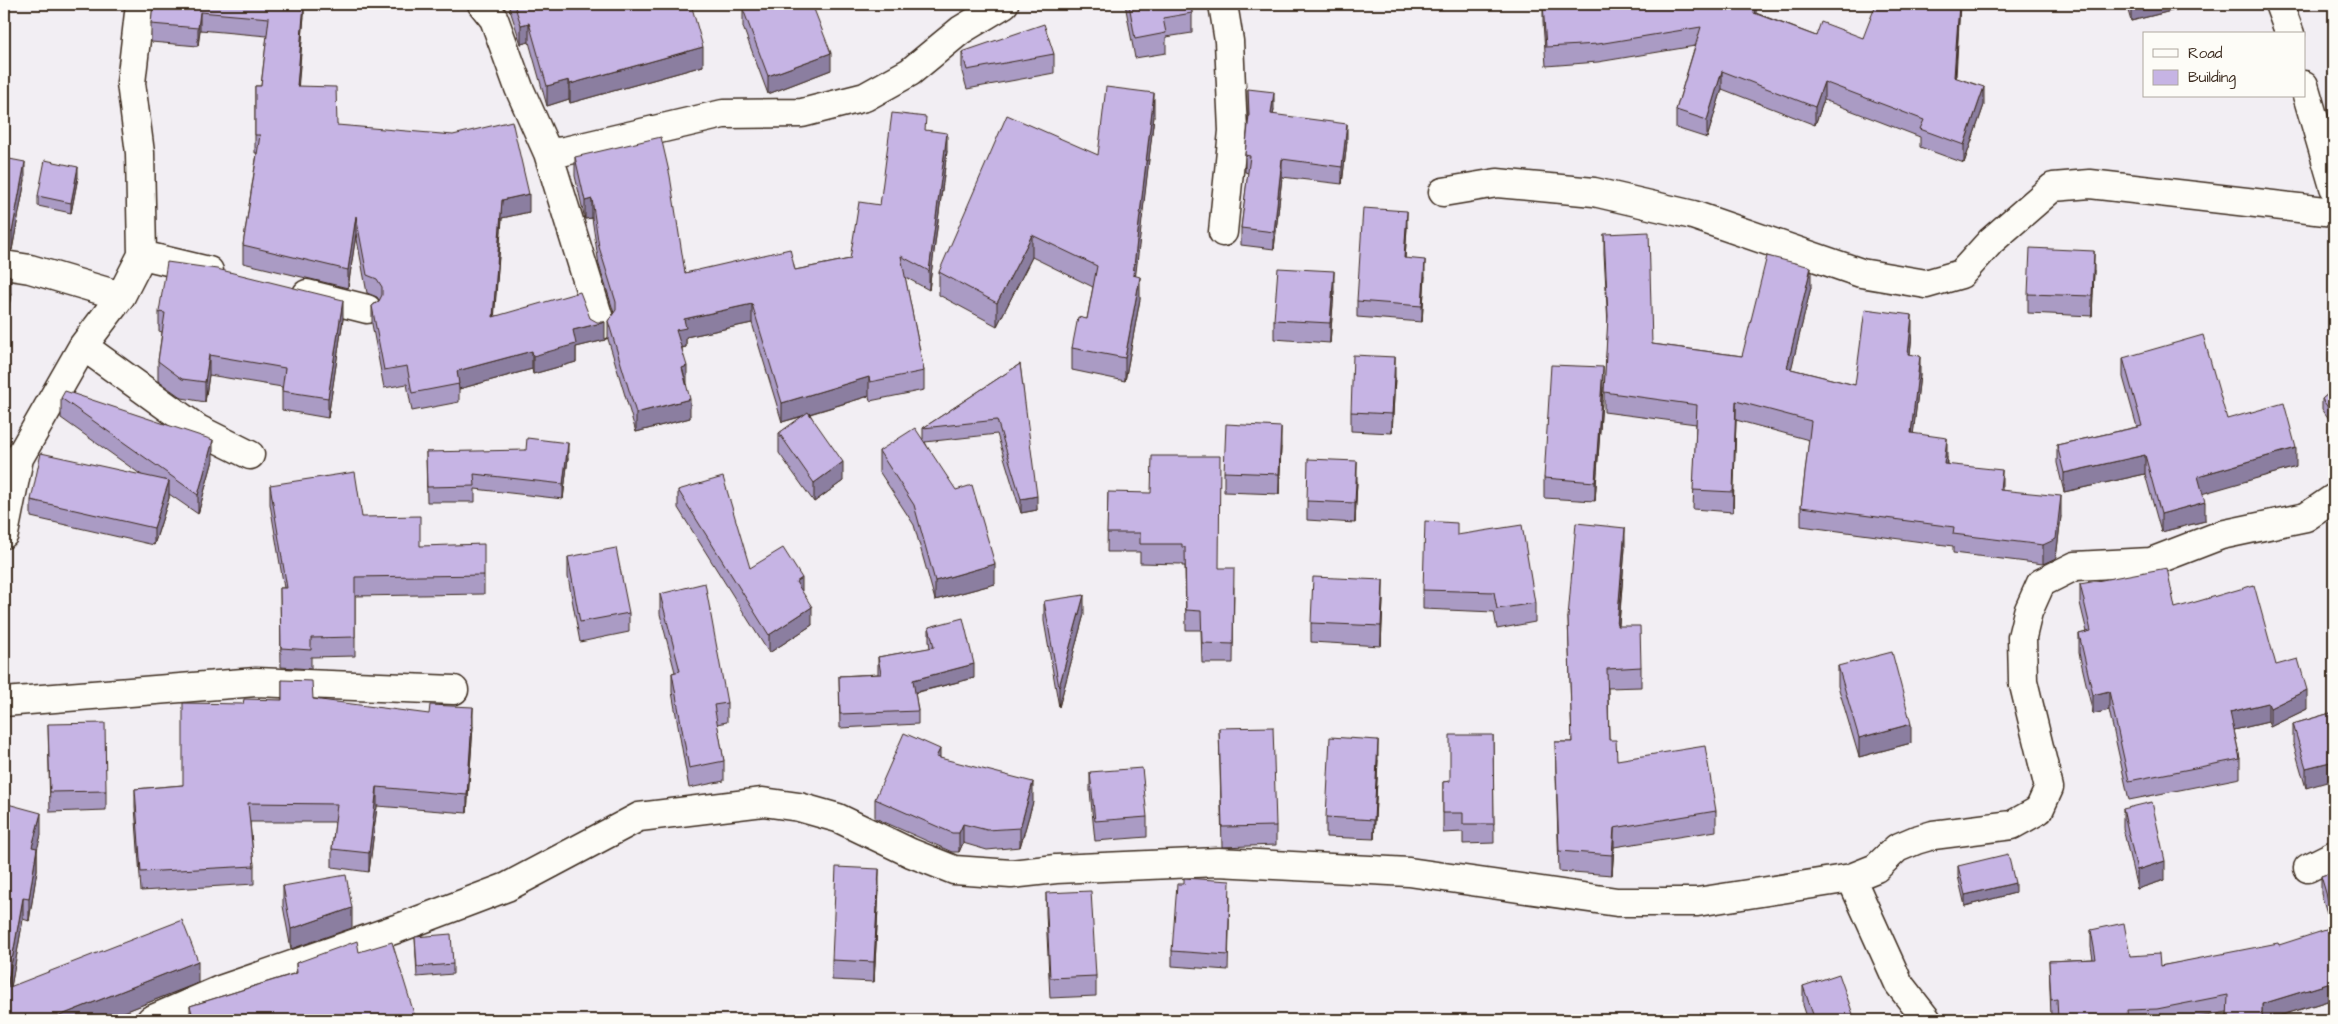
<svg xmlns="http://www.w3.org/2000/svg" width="2338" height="1024" viewBox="0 0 2338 1024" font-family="'Architects Daughter',sans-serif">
<rect width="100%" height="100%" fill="#f2eef3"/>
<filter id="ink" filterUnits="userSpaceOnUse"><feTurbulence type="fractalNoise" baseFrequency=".02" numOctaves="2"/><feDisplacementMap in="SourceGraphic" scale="10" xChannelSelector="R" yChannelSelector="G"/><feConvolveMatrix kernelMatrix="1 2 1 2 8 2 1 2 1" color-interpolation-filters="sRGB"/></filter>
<g filter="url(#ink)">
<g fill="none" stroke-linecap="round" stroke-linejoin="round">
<defs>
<path id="minor" d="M482 4 494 19 519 88 548 153 565 151 723 114 802 113 865 97 910 72 961 30 1004 4
M2279 4 2290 34
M2304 85 2334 187
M548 153 601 325
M1443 192 1497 183 1594 192 1693 215 1861 273 1926 284 1961 274 1991 241 2053 187 2090 184 2334 212
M1223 232 1233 131 1229 41 1223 4
M142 255 209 271
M4 265 30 269 121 296
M307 294 367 309
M83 346 198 429 250 455
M4 534 19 458 83 346 121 296 142 255 140 153 131 83 140 4
M4 702 256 682 454 690
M2308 868 2334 855
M1851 878 1899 984 1927 1020
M151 1020 220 990 396 929 507 887 639 817 763 802 799 807 838 818 911 853 954 870 1011 874 1056 869 1218 862 1409 872 1617 902H1697L1851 878 1876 868 1897 848 1916 840 1933 835 2012 825 2039 810 2049 788 2023 681 2022 637 2028 612 2041 583 2075 566 2151 562 2221 535 2306 517 2334 498"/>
</defs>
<use href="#minor" stroke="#3b2a1e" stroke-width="31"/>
<use href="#minor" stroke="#fdfcf7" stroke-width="28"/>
</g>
<path fill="#aa9bc4" stroke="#3b2a1e" d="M153 4H304V15L298 86 337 125 529 212 502 218 494 316 590 318 605 340 576 347V362L533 374 532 369 459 389V402L412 411 407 384 384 388 372 324V306L379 300 377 297 367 293 356 234 348 288 243 263V245L257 153H255V86H261L267 36 200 30 198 46 151 42V24Z
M508 4H673L703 66 570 103 569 99 547 106 529 42 521 44Z
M1125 4H1191L1192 13V33L1166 37V53L1135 58Z
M1543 4 1756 13 1816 36 1863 38 1960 4 1956 77 1984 105 1964 163 1920 147V137L1824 100 1815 125 1722 89 1707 138 1676 128V110L1695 46 1598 62 1546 66 1543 22Z
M2126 4H2199L2131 21Z
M743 9 831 70 768 94 743 27Z
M962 52 1054 54V73L967 89 962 72Z
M1248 89 1274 109 1273 114 1347 141 1342 184 1282 177 1274 249 1241 245V228L1248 173 1245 172V155L1248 120Z
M1154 116 1135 276 1140 299 1125 381 1072 370V348L1087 319 1093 287 1032 257 997 326 939 295V272L1098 155Z
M926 130 947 151 929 290 905 277 924 371V390L870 401 869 396 810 414 843 481 814 502 779 453V433L804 416 782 422 752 323 686 337V347L682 348 690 418 636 432 608 339V321L614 313 599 265 592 218 585 219 575 176V157L685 273 795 270 850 259 880 205Z
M4 158 25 180 12 250 4 251Z
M78 177 71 213 38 206V196Z
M1407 227 1405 258 1425 276 1422 322 1357 317V301Z
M1604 234 1652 344 1742 356 1811 287 1791 369 1855 385 1912 334 1910 354 1920 375 1913 434 1947 457V464L2002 490 2061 516 2056 558 2043 564 1953 553V546L1801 526V507L1809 440 1736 420 1733 512 1693 509 1696 424 1604 412V392L1608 325 1604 253Z
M4 262 6 275 11 294 6 324H4Z
M2094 271 2092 316 2028 313V294Z
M1334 291 1330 343 1274 339V320Z
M159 312 343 319 328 418 282 410V387L209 375 205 402 182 398 158 381V361L162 332 159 331Z
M2123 358 2227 419 2296 467 2202 493 2205 521 2161 532 2145 474 2064 492 2057 463V445L2137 427 2123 377Z
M1020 364 1037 510 1021 513 997 434 925 442 995 584 935 600 914 525 879 471V451L923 439V428Z
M1395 377 1392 433 1351 431V412Z
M1603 387 1595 501 1544 498V478Z
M2334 389V426L2322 409V399Z
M61 398 213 460 198 514 169 494V498L154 545 31 517V500L143 476 61 418Z
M1281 447 1279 494 1224 492V472Z
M426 452 568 458 563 499 475 489V502H427Z
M1357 481 1355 523 1307 520V501Z
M270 485 362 517 420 546 484 575V594L355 596V656L311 657V669L281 667 280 588H284L270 504Z
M678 490 750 568 802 591 812 625 769 653 678 508Z
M1108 492 1219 568 1234 587 1233 663H1202L1201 630H1186L1185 566H1182V564L1140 563V552H1107Z
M1457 535 1535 603V622L1497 629 1494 612 1423 609V590Z
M1625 548 1619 626 1641 667V687L1608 688 1609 740 1617 760 1716 811V831L1614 847 1612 875 1559 871 1555 742H1572L1568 617Z
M568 557 629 613V632L580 642 568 577Z
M2080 584 2175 608 2276 665 2307 709 2270 727 2268 722 2234 730 2240 759V778L2129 800 2109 710 2093 714 2079 653V634L2087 632 2080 603Z
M660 594 727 703V722L717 724 724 761V781L689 788 672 692V673L675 672 660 614Z
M1383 600 1381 646 1311 642V623Z
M1044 601 1084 614 1059 707 1044 621Z
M929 627 974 678 915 693 918 711V724L840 728 839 676 878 674V657L930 648 929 641Z
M1838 666 1911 743 1859 757 1838 686Z
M282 680 313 699 473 726 467 813 377 806 369 872 332 867V849L335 822H250L254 866V884L141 891 135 807V789L183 785 243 704 282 700Z
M2334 712 2306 788 2293 743V724Z
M48 724 106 791V810L50 812Z
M1219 728 1276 826V845L1222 847Z
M1493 735 1494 843 1463 844V832L1443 833V782L1450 781Z
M940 758 1033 802 1020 847 987 850 963 843 959 852H952L875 818V799Z
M1378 760 1374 839 1326 837V817Z
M1090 772 1147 817V837L1095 841 1090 791Z
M4 803 41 835 37 848V870L29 921 23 919 11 987 198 983 104 1020H4Z
M2123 809 2165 880 2137 889 2123 828Z
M1958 866 2015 893 1965 906 1958 876Z
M2334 872V938L2321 894V876Z
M1184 884 1230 895 1228 970 1172 966V951Z
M283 886 352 928 291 949 283 906Z
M879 889 874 982 832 980V960Z
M1046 893 1096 976V996L1050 998 1046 913Z
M2091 930 2130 956 2160 966 2279 945H2334V999L2266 1020H2227V1012L2186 1020H2057V1016L2051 1017 2049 961 2093 959 2091 947Z
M415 937 453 964V974L417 977Z
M359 952 416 1020H190V1006L296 973V963Z
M1803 986 1855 1020H1808L1803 1005Z"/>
<path fill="#8b7ea0" stroke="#3b2a1e" d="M304 4V15L297 104V86Z
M1755 4H1757L1754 31V13Z
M1959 4H1960L1954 95V77Z
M2131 4H2199L2131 21Z
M200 12V30L198 46V28Z
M529 23V42L521 44V25Z
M703 47V66L570 103V84Z
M831 53V70L768 94V76Z
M1722 71V89L1707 138V120Z
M569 80V99L547 106V86Z
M1824 82V100L1815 125V107Z
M1984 87V105L1964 163V145Z
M1274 92V109L1271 132V114Z
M1154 93V116L1133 298V275Z
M1347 124V141L1342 184V167Z
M947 133V151L929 290V271Z
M1282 159V177L1274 249V232Z
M25 162V180L12 250V232Z
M78 167V177L71 213V203Z
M529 194V212L502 218 493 334V317L502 200Z
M592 199V218L585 219V201Z
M1407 211V227L1404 274V258Z
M356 216V234L348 288V270Z
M1032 235V257L997 326V303Z
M2094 251V271L2092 316V296Z
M1425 260V276L1422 322V306Z
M6 263V281L4 275Z
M1811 267V287L1787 387V368Z
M1334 271V291L1330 343V323Z
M11 276V294L6 324V307Z
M1140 277V299L1125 381V358Z
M343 300V319L328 418V398Z
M752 304V323L686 337V347L676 349V330L684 319Z
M1912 315V334L1908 373V354Z
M605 322V340L576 347V362L533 374V356L573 330Z
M532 351V369L459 389 457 371Z
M209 355V375L205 402V382Z
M1920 356V375L1911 453V433Z
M1395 357V377L1392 433V414Z
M687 366V385L682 368Z
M1603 367V387L1595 501V482Z
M7 368V385L4 396V379Z
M869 377V396L782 422V403Z
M690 399V418L636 432V413Z
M1736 401V420L1733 512V492Z
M1281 427V447L1279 494V474Z
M1947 438V457L1944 483V464Z
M213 440V460L198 514V495Z
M568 443V458L563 499V484Z
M2296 448V467L2198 495V476Z
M2145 455V474L2064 492V473Z
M1357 461V481L1355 523V503Z
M843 462V481L814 502V483Z
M2002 470V490L2000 509V490Z
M169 481V498L154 545V528Z
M1037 496V510L1021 513V499Z
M2061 496V516L2056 558 2043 564V545Z
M2205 502V521L2161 532V514Z
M1625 528V548L1617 646V626Z
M995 564V584L935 600V581Z
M802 578V596L796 582Z
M1383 580V600L1381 646V626Z
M1084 595V614L1059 707V687Z
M812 607V625L769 653V635Z
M974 664V678L913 693V680Z
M2307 690V709L2270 727V708Z
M2109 691V710L2093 714V695Z
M2268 703V722L2230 731V712Z
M473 707V726L467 813V795Z
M1911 724V743L1859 757V738Z
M1378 740V760L1374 839V820Z
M940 749V768L936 757Z
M2334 761V780L2306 788V768Z
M1033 782V802L1020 847V828Z
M377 787V806L369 872V853Z
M41 813V835L32 869V847Z
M963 824V843L959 852V833Z
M1614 828V847L1612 875V855Z
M37 848V870L29 921V899Z
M2165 861V880L2137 889V870Z
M879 869V889L874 982V962Z
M2015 883V893L1965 906V895Z
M23 898V919L7 1010V988Z
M352 908V928L291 949V929Z
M198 961V983L104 1020H49Z
M2334 982V999L2266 1020H2262V1004Z"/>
<path fill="#c6b4e4" stroke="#3b2a1e" d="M153 4H304L297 86 336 87 337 125 453 135 512 121 529 194 502 200 493 317 580 292 590 318 597 322H605L573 330 576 344 533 356 532 351 457 371 459 384 412 393 407 366 384 370 372 306 379 301 382 295V287L377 279 367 275 356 216 348 270 243 245 260 135H255V86H261L269 18 200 12 198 28 151 24Z
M514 4H673L674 7 686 4H691L703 47 570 84 569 80 547 86 529 23 521 25Z
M758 4H812L831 53 768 76 743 9Z
M1129 4H1191L1192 13 1163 18 1166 33 1135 39Z
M1543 4H1755L1754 13 1816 36 1821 22 1863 38 1876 4H1959L1954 77 1984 87 1964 145 1920 129 1924 120 1824 82 1815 107 1722 71 1707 120 1676 110 1701 27 1598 44 1546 47Z
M1044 24 1054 54 967 70 962 52Z
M1106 87 1154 93 1133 275 1140 277 1125 358 1072 348 1078 317 1087 319 1097 266 1032 235 997 303 939 272 1007 115 1098 155Z
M1248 89 1274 92 1271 114 1347 124 1342 167 1282 159 1274 232 1241 228 1250 156 1245 155 1249 115Z
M892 113 926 117 925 130 947 133 929 271 901 256 924 371 870 382 869 377 782 403 752 304 684 319 686 328 676 330 687 366 682 368 690 399 636 413 608 321 616 310V302L599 247 592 199 585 201 575 157 661 137 670 176 685 273 790 249 795 270 850 259 859 202 880 205Z
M4 158 25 162 12 232 4 233Z
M45 160 78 167 71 203 38 196Z
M1363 208 1407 211 1404 258 1425 260 1422 306 1357 301Z
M1649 232 1652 344 1742 356 1767 256 1811 267 1787 368 1855 385 1865 309 1912 315 1908 354 1920 356 1911 433 1947 438 1944 464 2002 470 2000 490 2061 496 2056 539 2043 545 1953 534 1954 527 1801 507 1811 421 1736 401 1733 492 1693 490 1697 405 1604 392 1608 316 1604 234Z
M2030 248 2094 251 2092 296 2028 294Z
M4 262 6 263 4 275Z
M167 262 217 269 343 300 328 398 282 391 285 368 209 355 205 382 182 379 158 361 165 313 159 312Z
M1278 268 1334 271 1330 323 1274 320Z
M4 275 11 276 6 307 4 306Z
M2203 335 2227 419 2284 403 2296 448 2198 476 2205 502 2161 514 2145 455 2064 473 2057 445 2142 426 2123 358Z
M1353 355 1395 357 1392 414 1351 412Z
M1020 364 1037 496 1021 499 997 420 923 428Z
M1551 365 1603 367 1595 482 1544 478Z
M4 367 7 368 4 379Z
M2334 389V416L2322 399Z
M65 391 213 440 198 495 61 398Z
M808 412 843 462 814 483 779 433Z
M1226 424 1281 427 1279 474 1224 472Z
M915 428 956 490 972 485 995 564 935 581 914 505 879 451Z
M527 438 568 443 563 484 474 474 475 486 427 487 426 452 526 450Z
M41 453 169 481 154 528 31 500Z
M1152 456H1220L1219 568H1234L1233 644 1202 643 1201 611 1186 610 1185 547H1182V544H1140V533H1107L1108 492 1151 493Z
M1308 459 1357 461 1355 503 1307 501Z
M355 472 362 517 420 516V546L484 544V575L355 577V637L311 638V650L281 648 280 588H287L270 485Z
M723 477 750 568 783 548 802 578 796 582 812 607 769 635 678 490Z
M1425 521 1457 523V535L1522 525 1535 603 1497 609 1494 592 1423 590Z
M1576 523 1625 528 1617 626H1640L1641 667 1607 669 1609 740H1616L1617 760 1705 746 1716 811 1614 828 1612 855 1559 851 1555 742H1572L1568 617Z
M616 548 629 613 580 622 568 557Z
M2167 568 2175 608 2254 585 2276 665 2298 659 2307 690 2270 708 2268 703 2230 712 2240 759 2129 781 2109 691 2093 695 2079 634 2091 631 2080 584Z
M1313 577 1383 580 1381 626 1311 623Z
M705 583 727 703 714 705 724 761 689 768 672 673 680 671 660 594Z
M1084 595 1059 687 1044 601Z
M963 618 974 664 913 680 918 711 840 714 839 676 881 674 878 657 934 647 929 627Z
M1892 652 1911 724 1859 738 1838 666Z
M282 680 312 681 313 699 429 714 430 705 473 707 467 795 377 787 369 853 332 849 337 804 248 803 254 866 141 872 135 789 183 785V703L243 704 244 699 282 700Z
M2334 712V761L2306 768 2293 724Z
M105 723 106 791 50 792 48 724Z
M1273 727 1276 826 1222 827 1219 728Z
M904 733 940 749 936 757 1033 782 1020 828 987 830 963 824 959 833H952L875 799Z
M1450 735H1493L1494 824H1463V813H1443V782L1450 781Z
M1330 737 1378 740 1374 820 1326 817Z
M1142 768 1147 817 1095 821 1090 772Z
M2152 802 2165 861 2137 870 2123 809Z
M4 803 41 813 32 847 37 848 29 899 23 898 7 988 182 920 198 961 49 1020H4Z
M2008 854 2015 883 1965 895 1958 866Z
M836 867 879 869 874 962 832 960Z
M2334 872V920L2321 876Z
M346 875 352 908 291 929 283 886Z
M1184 878 1230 881 1228 955 1172 951 1177 884H1184Z
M1091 891 1096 976 1050 978 1046 893Z
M2124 923 2130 956 2159 954 2160 966 2278 943 2279 945 2329 929 2334 945V982L2262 1004V1020H2227L2228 995 2157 1009 2127 1010 2128 1020H2058L2057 999 2051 1000 2049 961 2096 959 2091 930Z
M451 934 453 964 417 967 415 937Z
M357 941 359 952 392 942 416 1020H194L190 1006 297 973 296 963Z
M1839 974 1855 1020H1815L1803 986Z"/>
</g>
<rect width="2338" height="1024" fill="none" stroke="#fdfcf7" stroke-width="20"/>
<rect x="10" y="10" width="2318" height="1004" fill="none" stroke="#3b2a1e" stroke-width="2" filter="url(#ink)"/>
<rect x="2143" y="32" width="162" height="65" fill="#fdfcf7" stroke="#afa8a0"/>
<rect x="2153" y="49" width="25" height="8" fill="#fdfcf7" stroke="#afa8a0"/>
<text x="2188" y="58" font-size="15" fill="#3b2a1e">Road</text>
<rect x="2153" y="70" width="25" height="15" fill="#c6b4e4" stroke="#afa8a0"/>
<text x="2188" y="82" font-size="15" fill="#3b2a1e">Building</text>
</svg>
